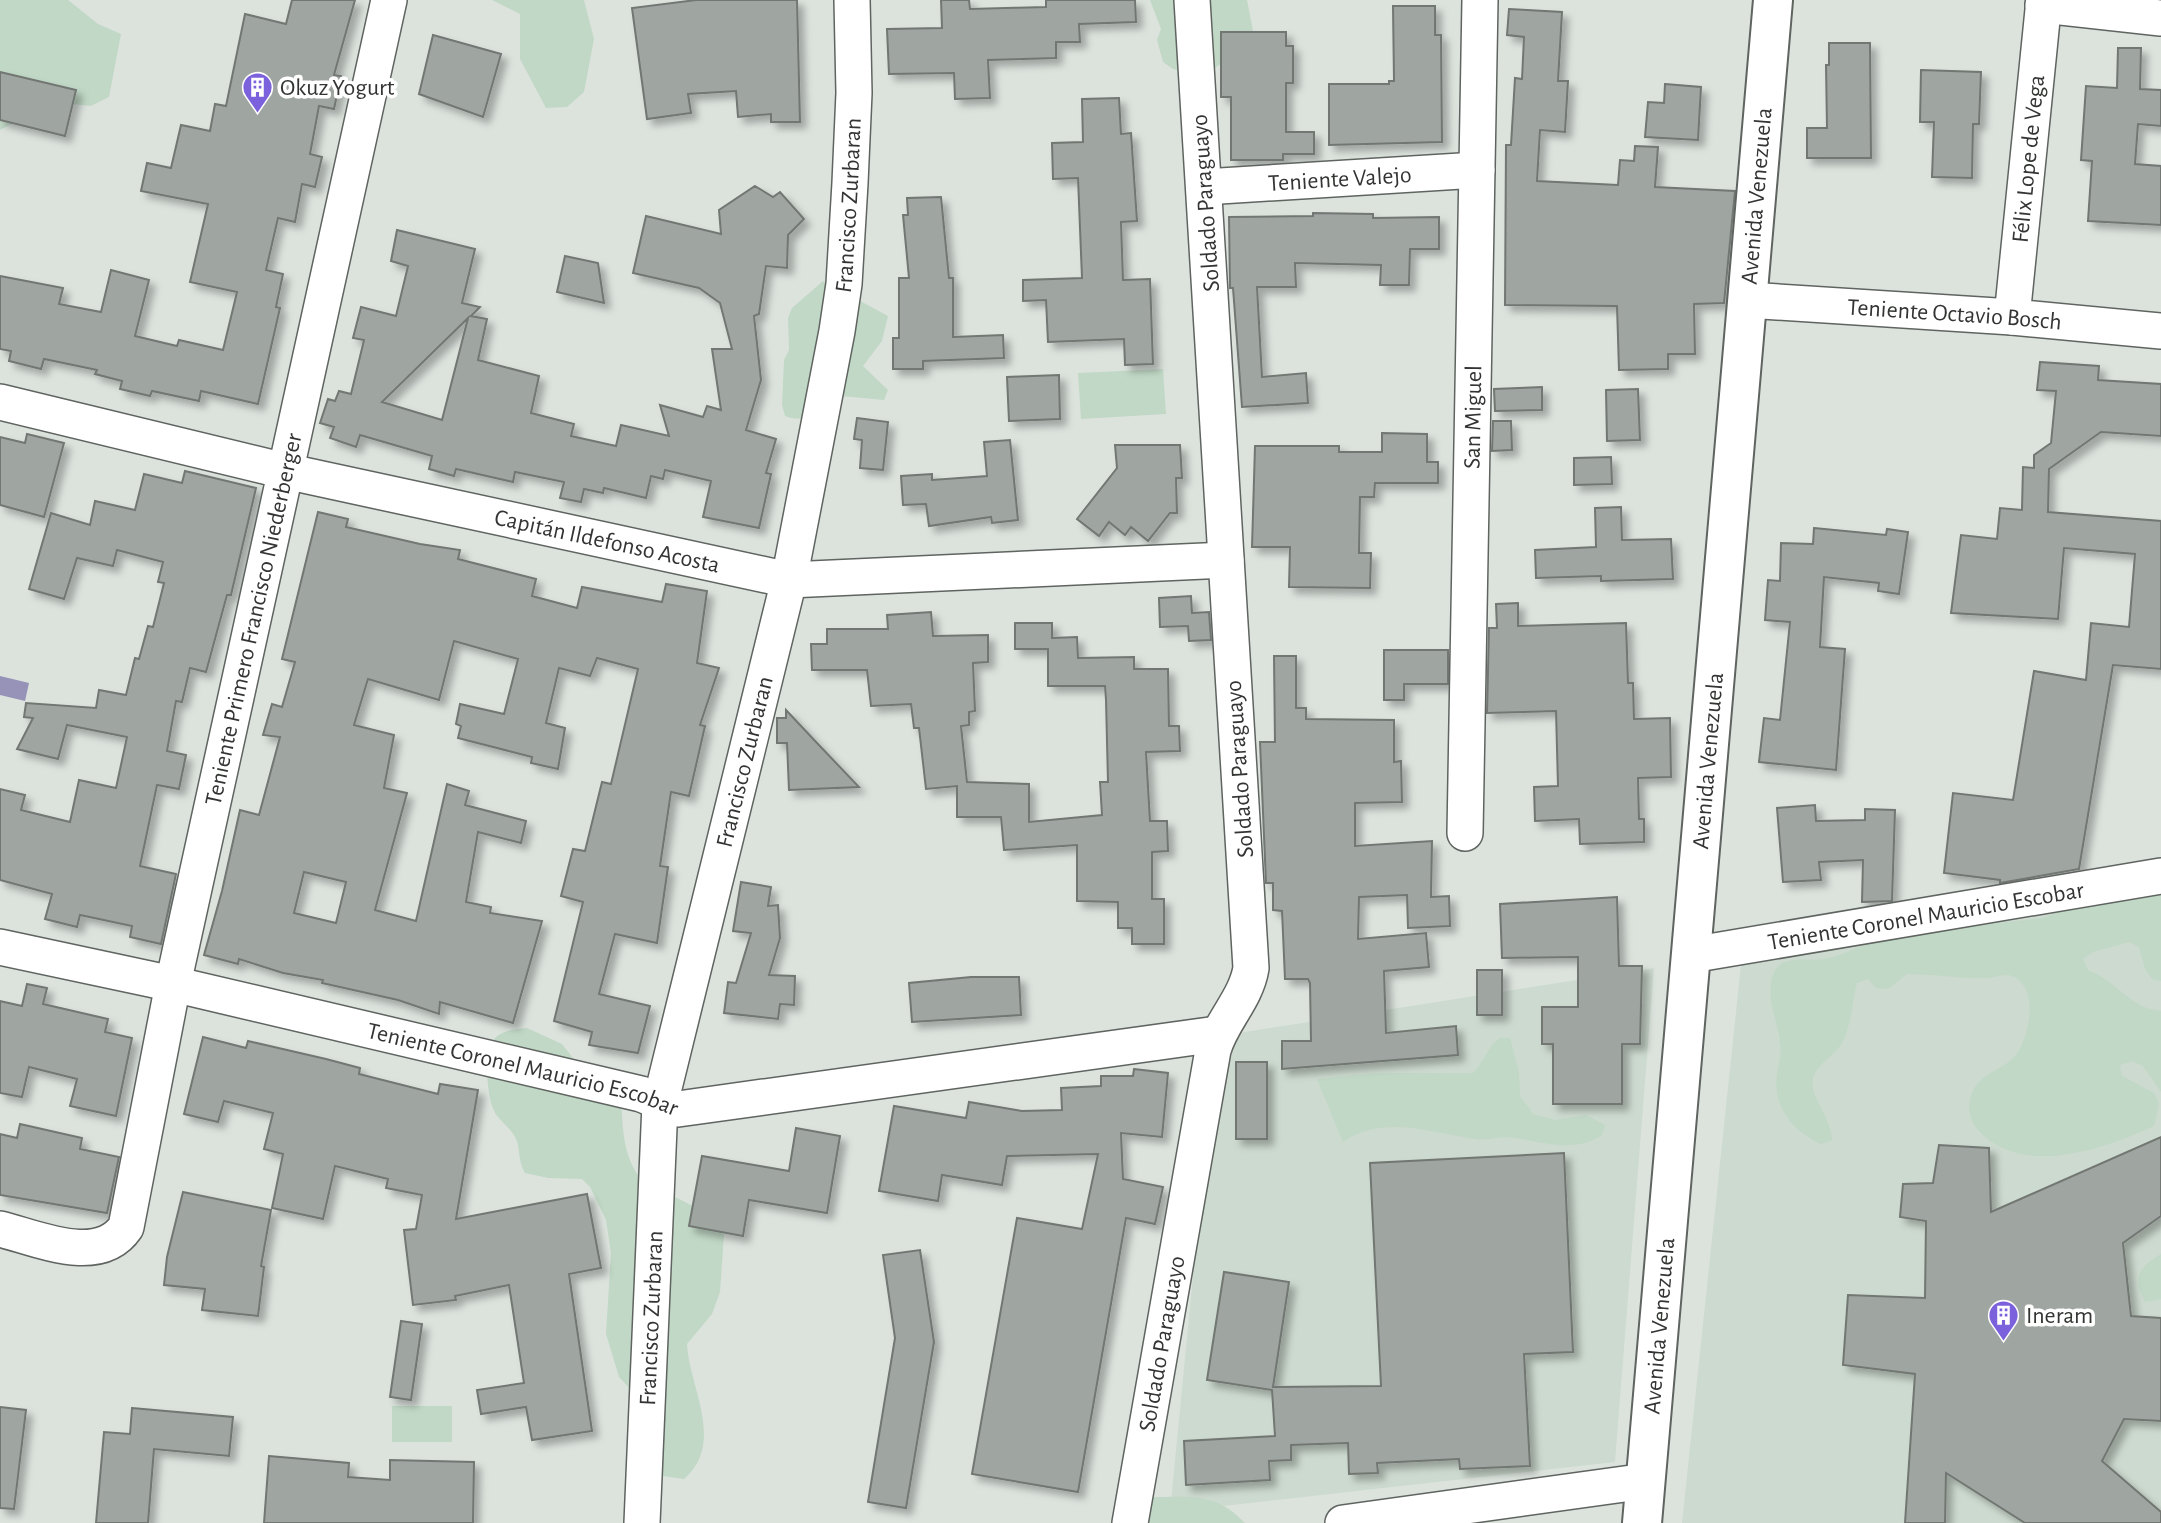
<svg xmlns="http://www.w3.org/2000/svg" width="2161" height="1523" viewBox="0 0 2161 1523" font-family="'Alegreya Sans',sans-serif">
<defs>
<filter id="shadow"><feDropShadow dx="6" dy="6" stdDeviation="3.5" flood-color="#0004"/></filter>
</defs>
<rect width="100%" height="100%" fill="#dce3dd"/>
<path fill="#cddacf" d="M2161 889V1523H1682L1742 955Z
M1654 968 1615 1462 1170 1512 1210 1101 1232 1034Z"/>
<path fill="#c1d8c6" d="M0 0H68L98 24 121 34 109 97 91 106 52 102 0 130Z
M492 0H584L594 39 584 92 567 107 546 108 520 59V14Z
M1150 0H1247L1253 31 1250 43 1212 70 1185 72 1173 69 1163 62 1157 40 1161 29Z
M823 281 888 316 882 341 863 366 888 390 884 400 841 396C823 409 808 425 785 416L782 405 784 360 789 350 788 318 792 308Z
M1163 369 1166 414 1081 419 1078 373Z
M2161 888V981L2152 979 2145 969 2139 947 2129 942 2093 952 2083 959 2088 970C2119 982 2130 1009 2161 1011V1092L2143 1066 2132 1061 2120 1065 2122 1076 2154 1093 2159 1104 2154 1126C2106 1148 2024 1178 1980 1132 1970 1122 1966 1107 1972 1093 1981 1071 2007 1070 2018 1052 2030 1032 2039 987 2012 976 2004 973 1995 978 1986 978 1960 979 1934 974 1907 974L1888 989 1876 988 1868 979 1857 983C1852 1002 1851 1030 1840 1046 1832 1057 1815 1066 1813 1079 1809 1096 1832 1119 1832 1140L1821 1144C1788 1129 1769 1100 1779 1064 1787 1035 1763 1004 1773 975 1780 953 1808 962 1825 959 1841 956 1858 946 1875 942 1930 931 1987 924 2043 918L2066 909Z
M527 1028 562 1044 576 1062 621 1097C623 1127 622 1158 643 1181L709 1214 724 1235 720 1292 712 1314 687 1344C689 1387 726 1443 684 1479L662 1476 651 1470 635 1394 619 1377 606 1334 611 1253 606 1220 590 1187 582 1179 548 1178 525 1173C517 1160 521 1147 515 1137 510 1127 499 1121 494 1111 487 1096 482 1049 496 1037 504 1030 517 1029 527 1028Z
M1500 1038H1510L1519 1073 1520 1096 1533 1114 1555 1120 1586 1115 1605 1125 1602 1135C1572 1155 1540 1140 1507 1137 1497 1137 1485 1141 1475 1139 1430 1133 1384 1114 1343 1142L1317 1079 1375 1073H1473C1484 1062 1487 1047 1500 1038Z
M2161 1254V1299L2145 1302C2131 1276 2140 1267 2161 1254Z
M392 1406H452V1442H392Z
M1150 1497C1190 1497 1216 1492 1245 1523H1130Z"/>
<path fill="#9692b8" d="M0 676 29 683 25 701 0 695Z"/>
<path fill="#9fa5a0" stroke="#727773" stroke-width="2" fill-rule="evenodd" filter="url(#shadow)" d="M292 0H355L334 75 341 76 334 109 319 106 310 154 322 157 315 187 302 184 295 222 278 218 266 270 283 274 276 307 280 308 258 404 201 391 199 401 152 391 150 396 120 389 122 381 95 374 97 370 44 359 41 369 9 361 11 351 0 349V276L63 288 59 304 101 312 111 270 149 280 135 336 177 346 179 340 223 350 237 292 190 282 208 204 141 191 147 163 171 168 181 125 210 131 215 104 226 106 245 14 286 24Z
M696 0H797L800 122H771V114L738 117 736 91 688 94 691 113 647 119 632 8Z
M941 0H969L970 9 1046 7V0H1135L1136 22 1079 24 1080 42H1056V58L988 60 990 98 955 99 954 73 889 74 887 29 942 28Z
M1393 6H1435V35H1441L1442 142 1329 145V84H1389V81H1394Z
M1509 9 1562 12 1558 81H1568L1565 132 1540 130 1537 181 1618 185 1620 160 1634 161 1635 146 1658 147 1655 187 1735 191 1724 303 1694 304 1695 354H1668V369L1619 370 1617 306 1505 305 1506 145H1511L1515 78 1522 79 1524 37 1507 35Z
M1221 32H1286V46H1293V83H1286V132H1314V154H1283V160H1231V97H1221Z
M433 35 501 54 483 117 419 94Z
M1829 43H1870L1871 158H1807V128H1827L1826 65H1829Z
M2118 48H2141L2140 89 2161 90V126L2138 124 2135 164 2161 166V225L2088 221 2092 161 2081 160 2086 86 2117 88Z
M1921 70 1981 72 1979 124H1973L1972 178 1932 177 1934 122H1920Z
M0 72 76 90 65 136 0 120Z
M1665 84 1701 87 1698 140 1645 137 1648 102 1664 103Z
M1119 98 1121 134 1131 133 1137 221 1121 222 1123 280 1150 279 1153 364 1125 365 1124 339 1048 342 1046 300 1023 301V280L1082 278 1078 178 1053 179 1052 143 1083 142 1082 99Z
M755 186 773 197 780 192 804 219 788 235 787 268 766 266 759 314 754 316 761 380 746 430 776 439 766 473 771 474 759 528 703 517 711 481 665 470 663 479 651 476 646 498 604 488 603 493 584 489 581 502 560 498 564 482 515 472 513 482 456 469 454 476 429 469 432 456 360 435 356 447 330 438 334 427 320 423 328 399 335 401 339 391 351 394 364 340 353 338 361 307 396 316 408 266 391 261 397 230 475 249 462 303 480 307 471 316 487 319 478 360 539 376 531 413 574 424 571 436 616 446 621 425 669 436 660 405 703 417 707 406 721 410 712 349H732L720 303 699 288 633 273 646 216 721 234 719 210ZM468 318 442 420 382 402Z
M941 197 949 278H953V337L1003 335 1004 358 923 361V369H893V338H899V278H909L903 215H908L907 198Z
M1313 213 1373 214V218L1439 217V249H1410L1409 285H1380L1381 265 1295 263 1296 287H1257L1262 377 1306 373 1308 403 1242 407 1233 288H1230L1229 217 1313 216Z
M565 256 598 263 604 303 557 292Z
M2040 362 2099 366 2098 380 2161 384V436L2101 432 2049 469 2048 512 2161 521V669L2113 665 2079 869 2000 883V880L1944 873 1953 793 2013 800 2034 671 2086 680 2091 623 2129 627 2135 554 2064 548 2058 619 1951 613 1961 535 1997 539 2000 508 2022 510 2023 467 2034 468V455L2051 443 2056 391 2037 390Z
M1059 375 1060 419 1009 421 1007 377Z
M1542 387V410L1495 411 1494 389Z
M1638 389 1640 440 1607 441 1606 390Z
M857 418 888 422 883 470 860 468 862 440 854 439Z
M1493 421H1511L1512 450 1492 451Z
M1382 433 1427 434V462H1438V483H1375L1374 497H1360L1359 553H1371L1370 588 1289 587 1290 547H1252L1255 446H1339V452H1382Z
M27 434 64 443 44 517 0 505V437L25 443Z
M1010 440 1018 520 992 523 991 517 929 526 926 504 903 505 901 476 932 474V480L987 476 984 442Z
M1115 445H1180L1182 478H1176L1177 513H1170L1148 541 1131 527 1125 535 1109 522 1099 536 1077 519 1117 468Z
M1611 457 1612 484 1574 485V458Z
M185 471 256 488 231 595H227L206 672 190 668 182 702 176 701 167 751 186 755 179 789 157 785 140 866 176 874 161 944 130 937 132 926 80 915 77 927 45 919 52 894 0 880V789L25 795 21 810 70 822 79 780 116 788 127 737 67 725 58 759 17 749 33 718 24 717 26 703 96 708 99 690 126 695 135 658 139 659 148 626 153 627 164 583 158 582 163 562 117 550 113 566 77 558 64 599 29 589 51 513 90 525 95 501 135 510 144 474 182 483Z
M1621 507 1622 540 1671 539 1673 579 1601 581V576L1536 578 1535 550 1596 547 1595 508Z
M318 512 348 519 346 527 420 544 460 550 458 559 536 579 532 596 577 608 582 587 662 602 666 584 707 591 697 663 719 668 700 725 705 726 689 796 671 792 660 866 668 867 657 943 615 934 599 994 650 1006 638 1053 589 1045 592 1032 554 1021 583 902 561 896 573 849 585 851 602 782 611 784 638 669 597 658 590 676 559 668 546 723 565 728 558 769 531 763 532 757 458 738 461 726 456 724 460 704 504 714 518 659 454 641 439 700 368 679 354 725 394 735 384 788 407 793 375 910 416 921 447 784 469 791 465 805 526 821 521 843 478 832 466 902 491 907 490 913 542 921 513 1023 440 1002 439 1014 398 1000 322 983 323 980 283 973 239 959 238 964 204 955 222 891 240 810 259 815 280 737 263 735 272 704 282 707 295 662 282 659ZM304 872 346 882 336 923 294 913Z
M1814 528 1886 535 1887 529 1908 532 1899 594 1878 591 1879 583 1824 577 1820 647 1845 649 1836 770 1759 762 1764 718 1780 720 1790 622 1765 620 1768 580 1780 581 1781 543 1813 544Z
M1191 596 1192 613 1209 612 1211 640 1189 641 1188 626 1160 627 1159 598Z
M1518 603V626L1626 623 1628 683H1633L1634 719 1670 718 1671 777 1638 778 1639 819H1644V842L1580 844 1579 819 1535 821 1534 787 1558 786 1556 711 1487 713 1489 628H1497L1496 604Z
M931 612 933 636 988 635V662L973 663 975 711 969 712V725L961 726 967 782 1029 784V822L1102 815 1100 782H1108L1106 700 1105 686H1048V649H1015V623H1052V638L1077 637 1078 658 1134 657V669H1168L1169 726H1179L1180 751 1146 752 1150 821H1167L1168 851 1152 852V899H1164V944H1132V928H1118V902L1077 901V845L1004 850 1001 817H957V786L926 789 919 728H914L911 704 871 706 867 670H812L811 644H827V629H888L887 615Z
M1384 650H1448V684H1404V700H1384Z
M1274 656H1296V708H1306V719L1394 720V762L1401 761 1402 802 1355 803V846L1432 841 1431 897 1449 896 1450 926 1408 928 1407 895 1359 897 1358 939 1426 933 1429 967 1384 971 1386 1033 1456 1026 1458 1055 1282 1069V1041H1311L1310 983 1308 979H1285L1282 911 1273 910V883H1266L1260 742H1275Z
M786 710 817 743 859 787 789 790 787 743H777V718H786Z
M1815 805 1816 821 1865 820V809L1895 810 1892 901 1862 902 1863 860 1819 862 1821 880 1783 882 1777 808Z
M741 882 771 887 768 906 778 905 780 938 769 975 795 976 794 1005 780 1004 778 1019 724 1013 728 982 736 983 751 933 733 931Z
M1617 897 1619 966H1642L1640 1044H1622V1104H1553V1044H1542V1007H1578V957L1502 958 1500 904Z
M1477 970H1502V1015H1477Z
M971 977H1019L1021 1015 912 1022 909 983Z
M27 984 47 988 43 1004 108 1019 105 1032 132 1038 116 1116 70 1106 77 1079 29 1067 22 1097 0 1093V1001L22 1006Z
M203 1037 246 1048 248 1041 326 1059 360 1068 359 1074 438 1094 440 1084 478 1090 456 1219 587 1194 601 1268 569 1274 592 1431 532 1440 526 1407 481 1414 477 1390 524 1383 509 1285 455 1296 456 1300 413 1305 404 1230 416 1229 422 1195 386 1188 388 1179 335 1166 323 1219 272 1208 283 1154 264 1149 273 1113 224 1101 218 1122 184 1114Z
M1236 1062H1267V1139H1236Z
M1134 1069 1168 1073 1162 1137 1121 1133 1123 1179 1163 1187 1155 1224 1126 1218 1078 1492 972 1474 1017 1218 1082 1229 1098 1154 1007 1156 1002 1185 942 1175 938 1201 879 1191 894 1106 966 1118 969 1102 1022 1111 1062 1110 1061 1088 1101 1086V1076H1133Z
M20 1124 82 1138 80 1149 119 1157 107 1213 0 1195V1134L17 1138Z
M796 1128 840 1136 827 1213 749 1200 743 1236 689 1226 702 1156 789 1171Z
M2161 1137V1216L2123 1243 2131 1316 2161 1318V1421L2124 1419 2102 1461 2161 1512V1523H2025L1946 1473 1945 1523H1905L1915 1374 1843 1365 1848 1295 1925 1298 1926 1221 1900 1217 1903 1184 1933 1183 1939 1145 1989 1148 1991 1212Z
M1564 1153 1573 1352 1524 1354 1530 1466 1460 1469 1459 1459 1377 1463 1378 1473 1349 1474 1348 1443 1291 1445V1460L1269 1461 1270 1480 1186 1485 1184 1441 1275 1436 1272 1390 1207 1380 1224 1272 1289 1282 1273 1387 1381 1386 1370 1163Z
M183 1192 271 1210 261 1266 264 1267 258 1316 202 1310 205 1289 164 1285 167 1257Z
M920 1250 934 1342 906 1508 868 1502 895 1338 883 1255Z
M401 1321 422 1324 411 1400 390 1397Z
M0 1407 26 1410 14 1509 0 1508Z
M132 1408 233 1417 229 1456 154 1449 148 1523H96L104 1432 130 1434Z
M269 1456 349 1463 348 1477 390 1480V1460L474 1462 473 1523H264Z"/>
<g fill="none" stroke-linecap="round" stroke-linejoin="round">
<defs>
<g id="minor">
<path d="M2043 5 2161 18"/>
<path id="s1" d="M1204 187 1477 170"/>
<path id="s2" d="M1747 300 2012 317 2161 331"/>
<path id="s3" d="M2012 317 2044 0"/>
<path id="s4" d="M0 402 285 471 789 580 1226 560"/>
<path id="s5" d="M1465 833 1480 0"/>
<path id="s6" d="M0 947 173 984 641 1094 678 1109 1217 1034"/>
<path id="s7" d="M1691 955 2161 876"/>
<path id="s8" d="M0 1229C37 1238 99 1267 126 1227L173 984 389 0"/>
<path id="s9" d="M642 1523 660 1104 789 580 837 331 844 284 850 183 854 93 852 0"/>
<path id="s10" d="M1130 1523 1213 1050C1221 1021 1246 999 1251 968L1192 0"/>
<path d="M1343 1523 1646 1481"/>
</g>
<g id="major">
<path id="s11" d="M1642 1523 1773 0"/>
</g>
</defs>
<use href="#minor" stroke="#5f6460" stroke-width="38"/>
<use href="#major" stroke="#5f6460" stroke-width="42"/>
<use href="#minor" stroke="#fff" stroke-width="35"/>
<use href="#major" stroke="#fff" stroke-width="38"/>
</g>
<defs>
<symbol id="building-pin" viewBox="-11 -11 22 30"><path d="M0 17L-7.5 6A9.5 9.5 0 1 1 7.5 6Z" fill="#7c61dc" stroke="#fff"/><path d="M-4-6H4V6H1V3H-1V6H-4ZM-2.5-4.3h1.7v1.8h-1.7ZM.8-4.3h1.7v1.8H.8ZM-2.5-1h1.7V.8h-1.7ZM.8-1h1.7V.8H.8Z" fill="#fff"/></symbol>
</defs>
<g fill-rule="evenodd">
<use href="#building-pin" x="240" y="70" width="35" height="47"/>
<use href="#building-pin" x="1986" y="1298" width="35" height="47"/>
</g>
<g text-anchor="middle" stroke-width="7" stroke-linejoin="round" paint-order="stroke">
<g font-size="24" fill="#333533" stroke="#fff" text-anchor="start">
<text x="280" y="95">Okuz Yogurt</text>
<text x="2026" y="1323">Ineram</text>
</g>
<g font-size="24" fill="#333533" stroke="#fff">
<text dy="8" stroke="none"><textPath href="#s3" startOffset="159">Félix Lope de Vega</textPath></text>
<text dy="8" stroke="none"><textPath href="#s1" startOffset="136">Teniente Valejo</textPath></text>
<text dy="8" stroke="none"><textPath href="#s11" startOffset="1332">Avenida Venezuela</textPath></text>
<text transform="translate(1205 203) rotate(-94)" y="8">Soldado Paraguayo</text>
<text dy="8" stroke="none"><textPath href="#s9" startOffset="1339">Francisco Zurbaran</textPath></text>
<text dy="8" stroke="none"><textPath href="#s2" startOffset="208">Teniente Octavio Bosch</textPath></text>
<text dy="8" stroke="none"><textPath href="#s5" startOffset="416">San Miguel</textPath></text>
<text dy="8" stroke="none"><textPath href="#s4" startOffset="623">Capitán Ildefonso Acosta</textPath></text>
<text dy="8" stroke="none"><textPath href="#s8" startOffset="756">Teniente Primero Francisco Niederberger</textPath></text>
<text dy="8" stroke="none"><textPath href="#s9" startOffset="772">Francisco Zurbaran</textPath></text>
<text dy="8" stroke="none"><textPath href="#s11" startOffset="765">Avenida Venezuela</textPath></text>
<text transform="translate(1239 769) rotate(-94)" y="8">Soldado Paraguayo</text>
<text dy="8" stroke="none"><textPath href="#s7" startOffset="238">Teniente Coronel Mauricio Escobar</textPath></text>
<text dy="8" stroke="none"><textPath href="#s6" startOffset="537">Teniente Coronel Mauricio Escobar</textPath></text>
<text dy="8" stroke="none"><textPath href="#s9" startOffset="205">Francisco Zurbaran</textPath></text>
<text dy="8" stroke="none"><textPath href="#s11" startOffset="198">Avenida Venezuela</textPath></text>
<text dy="8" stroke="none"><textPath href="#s10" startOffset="182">Soldado Paraguayo</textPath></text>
</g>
</g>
</svg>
